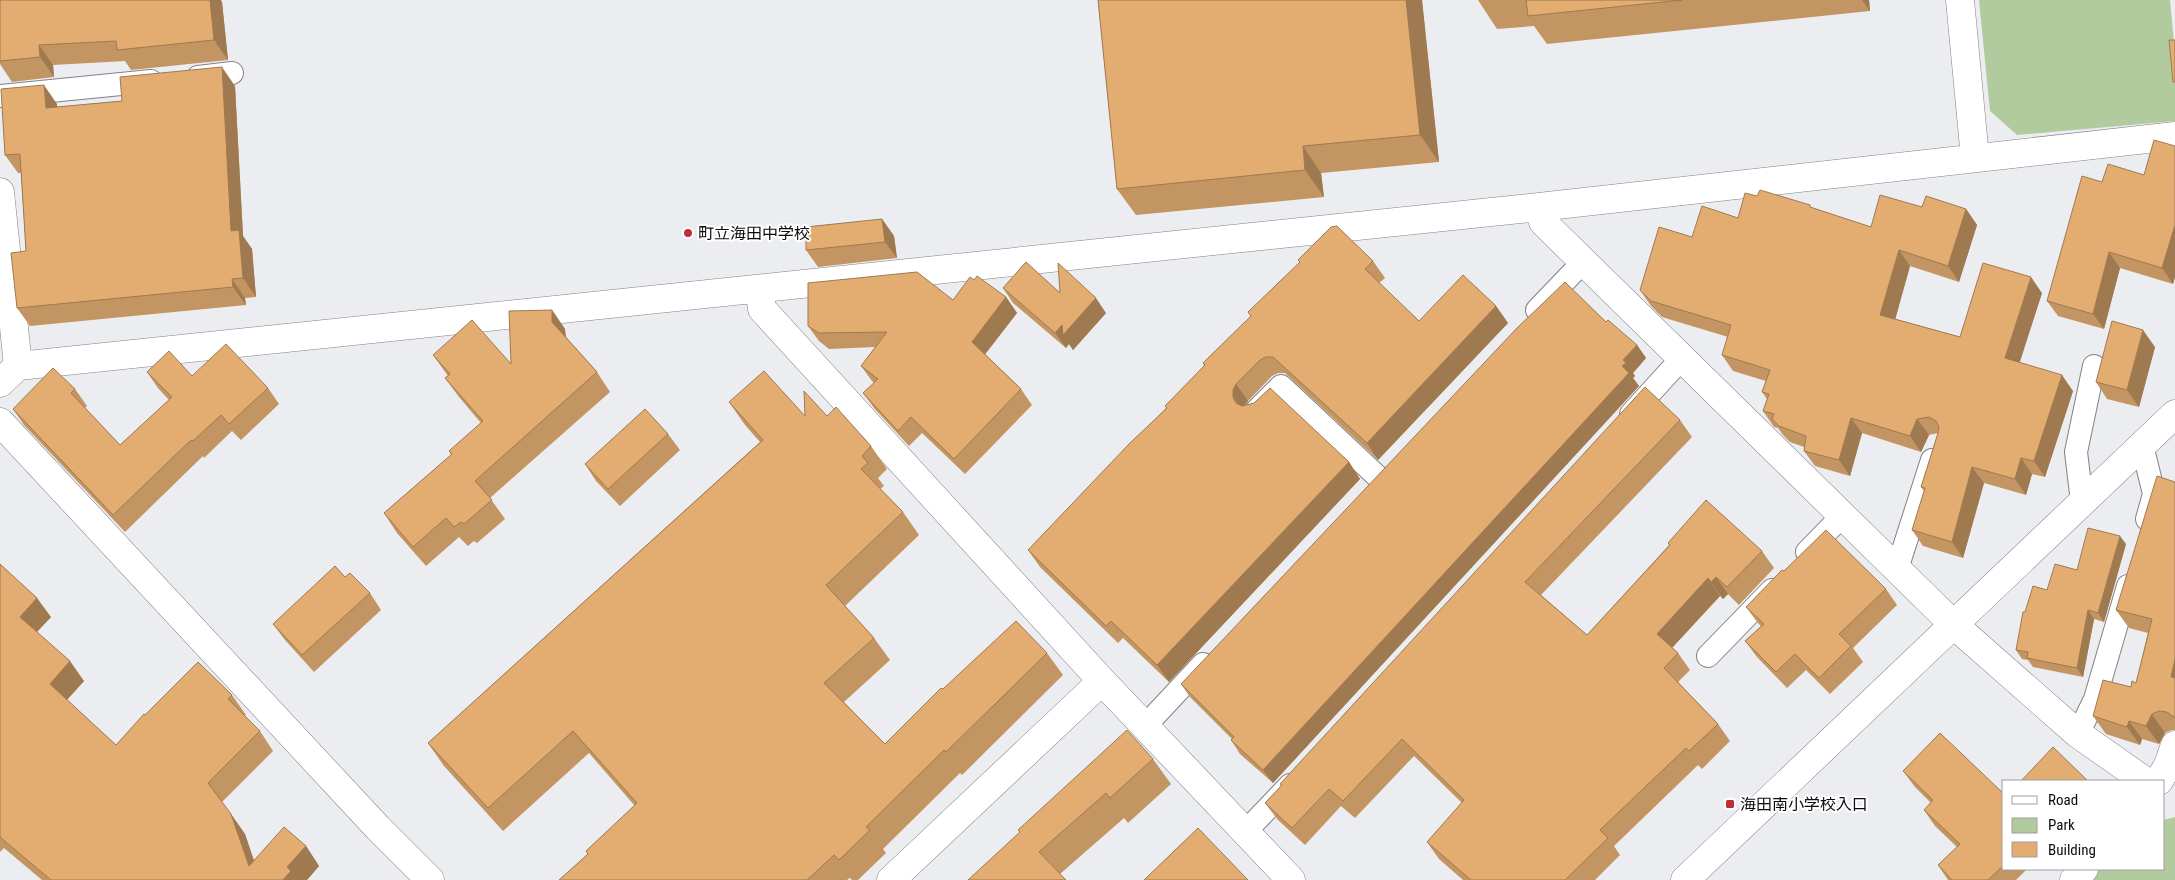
<svg xmlns="http://www.w3.org/2000/svg" width="2175" height="880" viewBox="0 0 2175 880" font-family="'Roboto Condensed','Noto Sans JP',sans-serif">
<rect width="100%" height="100%" fill="#ecedf1"/>
<path fill="#b1cb9e" d="M1979 0H2170L2175 53V121L2017 135 1990 111Z
M2175 817V880H2085L2095 869H2164V820Z"/>
<g fill="none" stroke-linecap="round" stroke-linejoin="round">
<defs>
<path id="lane" d="M198 77 232 73
M0 96 151 81
M1537 310 1583 262
M1257 410 1281 386 1379 478
M1631 414 1682 358
M2142 445 2154 494 2147 519
M2082 502 2076 452 2094 366
M1807 552 1842 516
M1897 569 1932 460
M1708 656 1772 590
M1145 726 1203 664
M2078 734 2095 699 2128 586
M1246 831 1290 785"/>
<path id="street" d="M1960 0 1975 158
M0 192 18 366 1539 207 2175 136
M1539 207 1543 222 1953 624 2078 734 2145 781
M759 289 762 309 1102 681 1291 880
M0 383 18 366
M0 422 378 828 430 880
M2159 781 2168 765 2175 745
M891 880 1102 681
M2074 880 2084 869"/>
<path id="secondary" d="M1685 880 2175 414"/>
</defs>
<use href="#lane" stroke="#828286" stroke-width="24"/>
<use href="#street" stroke="#828286" stroke-width="29"/>
<use href="#secondary" stroke="#828286" stroke-width="29"/>
<use href="#lane" stroke="#fff" stroke-width="22"/>
<use href="#street" stroke="#fff" stroke-width="28"/>
<use href="#secondary" stroke="#fff" stroke-width="28"/>
</g>
<path fill="#c39562" d="M0 0 222 2 228 60 131 70 125 61 53 65 54 77 12 82 0 64Z
M1098 0H1422L1439 162 1321 173 1324 197 1136 215 1117 189Z
M1478 0H1869L1870 11 1547 44 1534 26 1497 29Z
M235 86 243 236 252 249 256 297 245 298 246 305 30 326 17 308 26 251 21 173H18L5 155 57 104V107L122 101Z
M2175 146V277L2173 284 2120 268 2104 329 2058 316 2047 301 2102 182 2144 175Z
M1757 196 1813 208 1871 227 1922 207 1966 209 1977 225 1959 282 1910 266 1895 319 1960 337 2042 293 2020 362 2073 391 2045 477 2032 474 2026 495 1984 483 1963 558 1923 546 1912 530 1924 491 1921 487 1938 433 1929 435 1921 452 1862 433 1850 476 1815 466 1804 451V447L1790 442 1783 435 1778 428 1774 427 1763 411 1767 399 1762 392 1766 381 1733 371 1722 355 1728 337 1662 317 1651 306 1640 290 1692 237 1738 218Z
M882 219 894 236 897 258 818 267 806 250Z
M1373 261 1385 278 1379 283 1419 321 1496 306 1508 323 1378 460 1285 373H1278L1272 376 1248 401 1245 405 1349 462 1360 479 1169 682 1123 638 1118 643 1040 567 1028 550 1166 408 1204 366 1203 363 1251 316 1248 312Z
M974 280 1006 297 1017 313 985 354 1021 389 1032 405 965 474 922 433 909 446 874 408 863 393 874 383 872 381 861 366 875 347 829 349 819 341 808 326 953 300Z
M1003 288 1060 293 1106 313 1073 350 1069 344 1066 348 1013 303Z
M552 310 565 329 566 337 597 372 610 392 490 498 505 519 477 543 474 541 468 546 459 537 426 566 397 533 384 513 451 455 449 451 481 423 459 397 445 378 448 376 433 355 511 364Z
M1606 322 1637 345 1646 358 1633 373 1635 376 1633 378 1639 386 1273 783 1240 754 1231 740 1232 739 1190 697 1181 684Z
M2155 347 2139 407 2107 399 2096 382Z
M147 372 192 376 268 388 279 404 241 440 232 431 204 458 203 456 125 532 24 425 13 409 75 389 87 406 85 408 120 445 169 400 158 388Z
M729 402 805 416H827L871 446 887 469 878 478 884 486 880 489 903 512 919 535 845 606 874 638 890 660 844 702 885 744 943 689 1047 653 1063 675 962 775 960 773 883 849 886 853 858 880H852L850 878 847 880H559L588 854 586 851 635 806 589 753 503 831 444 766 428 743 760 442 745 425Z
M1680 420 1692 437 1541 595 1587 635 1669 545 1668 543 1762 551 1774 568 1739 605 1728 594 1723 599 1720 596 1672 648 1678 653 1690 670 1678 682 1718 724 1730 741 1702 769 1698 765 1614 846 1620 855 1595 880H1463L1439 859 1427 842 1462 803 1414 756 1355 818 1341 806 1305 845 1278 820 1265 803 1281 786 1280 784Z
M668 434 680 450 620 506 596 481 585 464Z
M2175 482V730H2172L2165 733 2159 744 2142 739 2140 745 2106 734 2093 716 2136 683 2148 633 2129 628 2116 610Z
M2126 544 2104 622 2094 619 2083 677 2033 667 2028 660 2022 659 2016 650 2047 590 2077 570Z
M0 564 51 617 37 632 84 681 67 700 116 745 145 715 232 695 246 715 244 716 260 731 273 751 222 802 245 834 254 860 306 846 319 866 307 880H42L4 848 0 852Z
M1784 571 1886 589 1897 605 1853 648 1863 662 1830 694 1806 670 1787 688 1757 657 1745 641 1761 626 1758 623 1746 607Z
M345 577 370 593 381 610 314 672 285 640 273 624Z
M1153 759 1171 784 1128 823 1124 818 1060 874 1020 832Z
M1903 771 2004 794V869H2027L2016 880H1948L1938 865 1957 847 1935 826 1924 810 1931 803 1915 787Z"/>
<path fill="#9f7950" d="M210 0H221L222 2 228 60 214 40Z
M1406 0H1422L1439 162 1420 135Z
M1862 0H1869L1870 11Z
M39 45 53 65 54 77 40 57Z
M222 67 235 86 243 236 252 249 256 297 243 278 231 231Z
M44 85 57 104 59 127 46 108Z
M1303 146 1321 173 1324 197 1305 170Z
M1966 209 1977 225 1959 282 1948 266Z
M882 219 894 236 897 258 885 242Z
M2175 225V277L2173 284 2162 268Z
M1899 250 1910 266 1892 331 1880 315Z
M2109 252 2120 268 2104 329 2093 314Z
M2031 277 2042 293 2016 373 2005 358Z
M232 279 245 298 246 305 233 287Z
M1006 297 1017 313 983 357 972 342Z
M1096 298 1106 313 1073 350 1069 344 1066 348 1055 333 1062 325Z
M1496 306 1508 323 1378 460 1367 443Z
M552 310 565 329 566 341 552 322Z
M2143 330 2155 347 2139 407 2127 390Z
M1637 345 1646 358 1633 373 1635 376 1633 378 1639 386 1273 783 1263 770 1622 366 1623 360Z
M2062 375 2073 391 2045 477 2034 461Z
M1236 384 1248 401 1244 407 1245 414 1233 397V390Z
M1851 418 1862 433 1850 476 1839 460Z
M1917 419 1929 435 1921 452 1910 436Z
M2021 458 2032 474 2026 495 2015 479Z
M1349 462 1360 479 1169 682 1157 665Z
M1972 467 1984 483 1963 558 1952 542Z
M2120 536 2126 544 2104 622 2098 613Z
M1716 577 1728 594 1723 599 1711 582Z
M1708 578 1720 596 1669 651 1657 634Z
M37 598 51 617 33 636 20 617Z
M2088 610 2094 619 2083 677 2077 668Z
M2175 659V683L2171 677Z
M70 661 84 681 64 703 50 684Z
M2152 714 2165 733 2159 744 2146 726Z
M2129 721 2142 739 2140 745 2127 727Z
M231 814 245 834 260 880 249 866Z
M306 846 319 866 307 880H283L287 867Z"/>
<path fill="#e3ad72" stroke="#9f7950" d="M0 0H210L214 40 117 50 116 41 39 45 40 57 0 61Z
M1098 0H1406L1420 135 1303 146 1305 170 1117 189Z
M1526 0H1682L1528 16Z
M2169 40H2175V82H2173Z
M222 67 231 231 239 230 243 278 232 279 233 287 17 308 11 253 26 251 20 154 5 155 1 89 44 85 46 108 122 101 120 77Z
M2154 140 2175 146V225L2162 268 2109 252 2093 314 2047 301 2082 176 2102 182 2108 164 2144 175Z
M1760 190 1810 205V207L1871 227 1880 195 1922 207 1926 196 1966 209 1948 266 1899 250 1880 315 1960 337 1983 263 2031 277 2005 358 2062 375 2034 461 2021 458 2015 479 1972 467 1952 542 1912 530 1925 488 1921 487 1938 433 1939 427 1936 421 1929 417 1917 419 1910 436 1851 418 1839 460 1804 451 1806 436 1779 426 1772 419 1774 414 1763 411 1769 394 1762 392 1770 370 1722 355 1731 325 1651 301 1640 290 1659 227 1692 237 1702 206 1738 218 1745 193 1757 196Z
M882 219 885 242 806 250V227Z
M1337 226 1373 261 1365 269 1419 321 1463 275 1496 306 1367 443 1273 357H1266L1260 360 1236 384 1233 390V397L1236 403 1242 406 1254 403 1270 388 1349 462 1157 665 1111 621 1106 626 1028 550 1130 443 1167 408 1165 406 1205 365 1203 363 1251 316 1248 312 1300 262 1298 260 1331 227Z
M1026 262 1060 293 1058 263 1096 298 1063 335 1062 325 1055 333 1003 288Z
M917 272 953 300 970 277 974 280 977 276 1006 297 972 342 1021 389 954 459 911 417 898 431 863 393 878 379 861 366 887 332 819 333 808 326V283Z
M1565 282 1606 322 1608 320 1637 345 1623 360 1626 363 1622 366 1629 373 1263 770 1231 740 1234 737 1181 684 1517 328Z
M552 310V322L597 372 475 481 492 500 464 524 461 522 454 527 446 518 413 547 384 513 452 454 449 451 483 421 445 378 450 374 433 355 472 320 511 364 509 311Z
M2112 321 2143 330 2127 390 2096 382Z
M226 344 268 388 229 424 221 415 193 441 191 440 113 515 13 409 53 368 75 389 71 393 120 445 172 397 147 372 169 351 192 376Z
M764 371 805 416 804 391 827 416 836 407 871 446 862 456 868 463 861 469 903 512 826 585 874 638 824 683 885 744 941 688 943 689 1016 621 1047 653 946 752 944 750 866 827 870 830 839 860 834 855 807 880H559L588 854 586 851 637 803 573 731 488 808 428 743 763 440 729 402Z
M1645 387 1680 420 1525 582 1587 635 1670 545 1668 543 1706 500 1762 551 1727 587 1716 577 1711 582 1708 578 1657 634 1678 653 1664 668 1718 724 1689 751 1686 748 1600 830 1608 838 1565 880H1471L1427 842 1464 800 1402 739 1343 801 1329 789 1292 828 1265 803 1282 785 1280 784Z
M645 409 668 434 608 489 585 464Z
M2157 476 2175 482V659L2171 677 2175 678V718L2174 717 2167 712 2159 711 2152 714 2146 726 2129 721 2127 727 2093 716 2103 680 2131 687 2132 681 2136 683 2152 619 2116 610Z
M2088 528 2120 536 2098 613 2088 610 2077 668 2027 658 2028 652 2016 650 2023 612H2025L2033 586 2047 590 2055 564 2077 570Z
M1826 530 1886 589 1839 634 1851 646 1819 678 1795 654 1776 672 1745 641 1764 624 1746 607 1782 570 1784 571Z
M0 564 37 598 20 617 70 661 50 684 116 745 144 714 145 715 198 662 232 695 228 699 260 731 208 783 231 814 249 866 284 827 306 846 287 867 291 871 283 880H51L0 837Z
M335 566 345 577 350 573 370 593 302 655 273 624Z
M1127 730 1153 759 1110 798 1106 793 1039 852 1066 880H968L1020 832 1018 830Z
M1940 733 2004 794V865L1988 880H1952L1938 865 1960 844 1924 810 1933 800 1903 771Z
M2053 747 2088 781H2021Z
M1198 828 1248 880H1144Z"/>
<g fill="#be2d3a" stroke="#fff" stroke-width="2">
<circle cx="688" cy="233" r="5"/>
<rect x="1725" y="799" width="10" height="10" rx="2.5"/>
</g>
<g text-anchor="middle" stroke-width="4" stroke-linejoin="round" paint-order="stroke">
<g font-size="16" fill="#0c0c0e" stroke="#fff" text-anchor="start">
<text x="698" y="239">町立海田中学校</text>
<text x="1740" y="810">海田南小学校入口</text>
</g>
</g>
<rect x="2002" y="780" width="162" height="90" fill="#ffffff" stroke="#9e9e9f"/>
<rect x="2012" y="796" width="25" height="8" fill="#ffffff" stroke="#9e9e9f"/>
<text x="2048" y="805" font-size="15" fill="#0c0c0e">Road</text>
<rect x="2012" y="818" width="25" height="15" fill="#b1cb9e" stroke="#9e9e9f"/>
<text x="2048" y="830" font-size="15" fill="#0c0c0e">Park</text>
<rect x="2012" y="842" width="25" height="15" fill="#e3ad72" stroke="#9e9e9f"/>
<text x="2048" y="855" font-size="15" fill="#0c0c0e">Building</text>
</svg>
